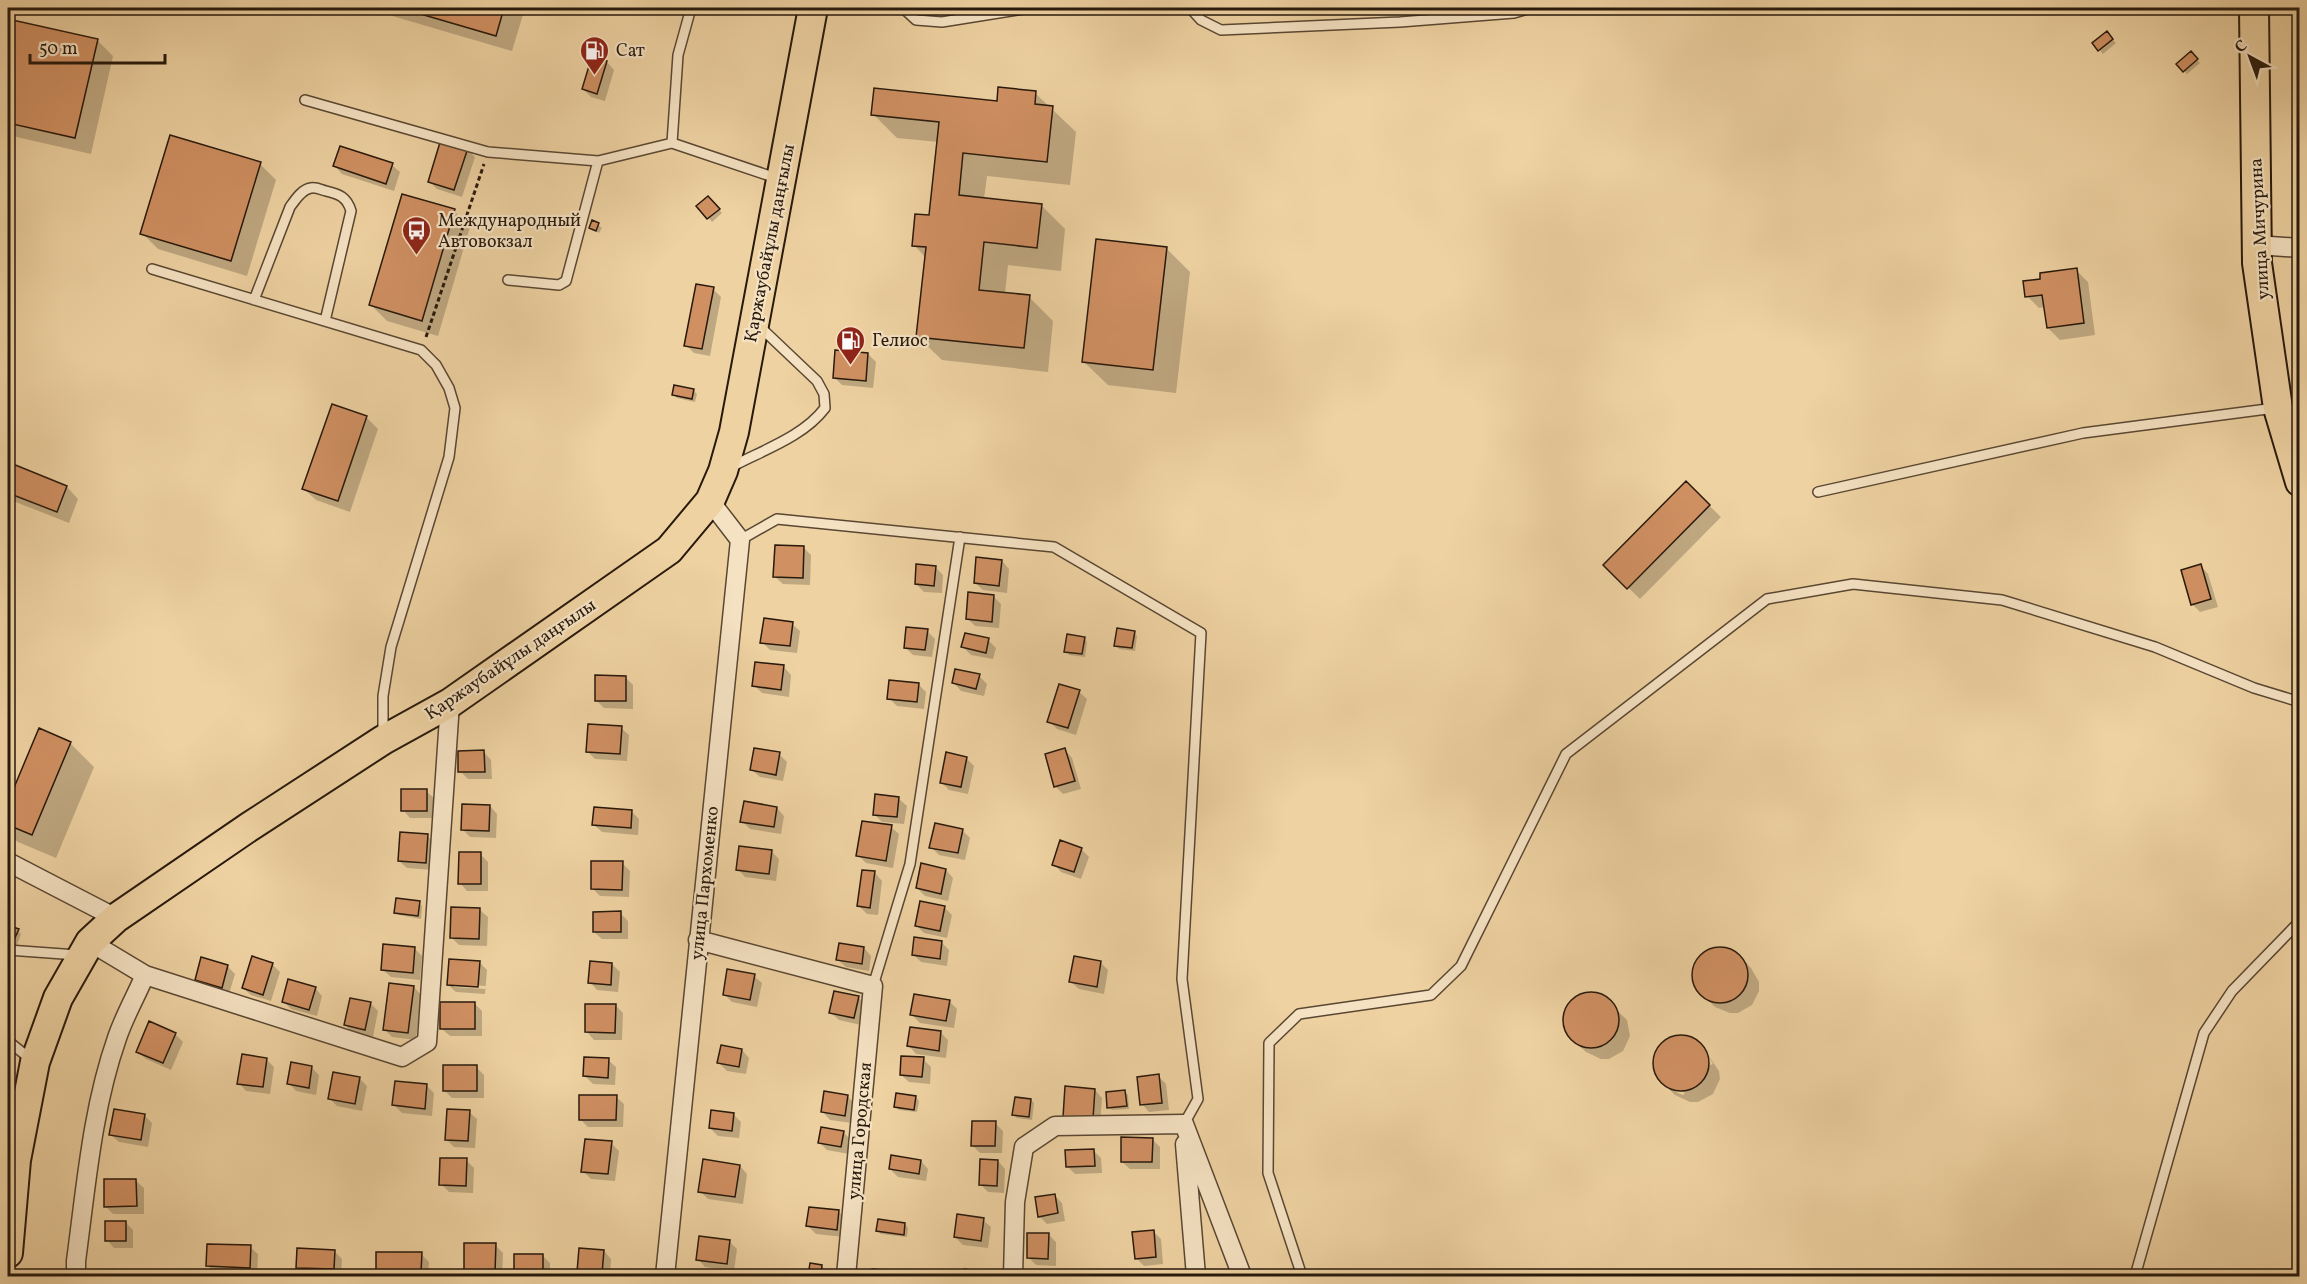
<svg xmlns="http://www.w3.org/2000/svg" width="2307" height="1284" viewBox="0 0 2307 1284" font-family="Vollkorn,serif">
<rect width="100%" height="100%" fill="#efd2a2"/>
<filter id="stains"><feTurbulence type="fractalNoise" baseFrequency=".00333" numOctaves="4"/><feColorMatrix values="0 0 0 0 .2 0 0 0 0 .09 0 0 0 0 .02 0 0 0 .5 -.17"/></filter>
<radialGradient id="worn" r=".72"><stop offset=".6" stop-color="#630" stop-opacity="0"/><stop offset="1" stop-color="#630" stop-opacity=".3"/></radialGradient>
<path fill="#0003" fill-rule="evenodd" d="M365 8H525L512 51Z
M8 21 97 40 113 56 91 154 8 135Z
M2106 33 2116 43 2103 54 2094 44Z
M2191 53 2200 63 2187 74 2178 64Z
M607 62 614 70 605 101 591 97 583 89Z
M1035 93 1076 132 1070 185 987 176 984 199 1041 205 1065 229 1061 271 1008 265 1005 294 1029 297 1053 321 1048 372 942 360 918 337 926 258 914 245 931 217 939 142 897 138 873 114 998 102Z
M467 149 475 157 462 197 437 189 430 182Z
M260 164 276 180 247 276 158 249 142 233Z
M392 165 400 172 394 191 342 174 335 166Z
M712 201 722 213 712 222 698 206Z
M454 211 470 227 438 336 387 321 371 305Z
M598 225 602 228 599 233 590 227Z
M1166 248 1190 272 1176 393 1108 385 1084 362Z
M2076 270 2088 282 2095 335 2060 340 2048 328 2046 307 2039 308 2027 296 2042 280Z
M713 289 721 297 710 356 694 353 686 345Z
M868 354 876 362 873 388 842 385 834 377Z
M693 390 697 394 695 402 677 398 674 395Z
M366 417 378 429 350 512 316 500 304 489Z
M8 464 67 487 78 499 69 523 8 499Z
M1686 483 1721 517 1640 599 1605 565Z
M803 547 811 555 810 585 783 584 775 577Z
M1002 561 1009 569 1007 593 983 590 975 583Z
M2201 566 2208 574 2218 607 2200 612 2192 604Z
M935 567 943 575 942 593 924 592 916 584Z
M994 597 1001 604 999 628 975 626 967 618Z
M792 624 800 631 797 653 770 650 762 642Z
M927 631 935 639 932 657 913 655 905 647Z
M1134 632 1137 636 1135 651 1119 649 1116 645Z
M1084 638 1087 642 1085 657 1069 655 1066 651Z
M988 640 996 648 993 659 971 655 963 647Z
M784 667 791 675 789 697 762 693 754 685Z
M979 676 987 684 984 696 961 691 954 683Z
M625 677 633 685V709L604 708 597 701Z
M918 684 926 692 924 709 897 706 889 698Z
M1079 692 1087 699 1076 735 1057 729 1049 721Z
M621 728 629 735 627 761 595 759 587 751Z
M70 743 94 767 56 858 18 842 8 834V790L14 792Z
M1065 750 1072 758 1081 789 1063 794 1055 786Z
M484 752 491 760 492 779H468L460 771Z
M779 754 787 762 783 781 760 777 752 770Z
M966 758 974 766 968 794 949 790 941 782Z
M426 791 434 798 435 818H410L403 810Z
M899 799 907 806 904 824 882 822 874 814Z
M490 806 497 814 496 838 470 837 462 829Z
M777 808 784 816 781 834 750 829 742 821Z
M631 811 639 819 638 835 602 832 594 825Z
M891 827 899 834 893 868 866 863 858 855Z
M962 830 970 838 965 860 939 855 931 847Z
M427 836 435 843 433 870 407 868 399 861Z
M1081 849 1089 857 1081 879 1061 872 1054 864Z
M771 851 779 859 776 881 745 877 738 869Z
M480 854 488 862V891H467L460 883Z
M622 863 630 871 629 897 600 896 592 888Z
M946 870 953 878 948 901 925 896 917 888Z
M875 873 882 881 878 915 867 914 859 906Z
M419 903 422 906 421 919 399 915 396 912Z
M945 908 952 915 947 938 924 933 916 925Z
M480 910 488 917 487 946 459 945 452 938Z
M620 913 628 921V939H602L594 932Z
M18 931 21 934 17 945 10 940Z
M941 942 949 950 947 966 921 962 913 954Z
M414 948 422 956 420 980 391 977 383 970Z
M864 948 871 956 869 971 846 967 838 960Z
M1724 948 1739 955 1751 968 1759 982V991L1752 1005 1738 1013H1730L1715 1007 1702 994 1694 980 1696 963 1708 951Z
M479 962 487 970 485 994 456 992 448 985ZM454 984 486 986 485 989 454 987Z
M1101 963 1108 970 1104 994 1079 989 1071 982Z
M272 964 280 972 271 1001 251 995 243 988Z
M612 964 620 972 618 992 597 990 590 982Z
M227 966 235 974 229 994 204 987 196 980Z
M754 976 762 983 757 1007 732 1002 724 994Z
M414 987 421 995 416 1040 392 1037 384 1029Z
M315 988 322 996 317 1016 291 1009 284 1002Z
M1595 994 1602 996 1627 1020 1630 1036 1623 1051 1609 1059H1601L1586 1052 1573 1040 1565 1025 1567 1009 1578 997Z
M858 997 866 1005 861 1025 839 1020 831 1013Z
M949 1001 957 1009 954 1028 920 1023 912 1015Z
M370 1003 378 1011 373 1037 353 1033 345 1025Z
M474 1003 482 1011V1036H450L442 1029Z
M615 1005 623 1013 622 1040H594L587 1032Z
M940 1032 948 1040 946 1058 916 1054 909 1046Z
M175 1034 183 1042 171 1070 146 1059 138 1052Z
M1684 1037 1699 1044 1706 1051H1702L1710 1065 1713 1064 1706 1052 1719 1071 1720 1079 1713 1094 1698 1102H1690L1675 1095 1669 1089 1683 1095 1685 1093 1668 1085V1088L1655 1068 1657 1052 1668 1040Z
M742 1050 749 1058 746 1074 727 1071 719 1063Z
M923 1059 931 1067 930 1084 909 1082 901 1075Z
M267 1060 274 1067 270 1094 246 1091 239 1083Z
M608 1060 616 1067 615 1085 593 1084 585 1076Z
M476 1067 484 1075V1098H452L444 1090Z
M312 1068 319 1075 316 1095 296 1091 289 1083Z
M1158 1076 1166 1084 1169 1110 1149 1112 1142 1104Z
M359 1078 367 1086 362 1111 337 1106 329 1098Z
M426 1085 434 1093 432 1116 402 1113 394 1105Z
M1095 1090 1102 1098 1100 1126 1064 1116Z
M1125 1092 1128 1095 1129 1109 1112 1110 1108 1107Z
M847 1096 855 1104 852 1123 830 1120 823 1112Z
M616 1097 624 1104 623 1127H588L580 1119Z
M916 1097 919 1101 917 1112 899 1110 895 1106Z
M1031 1100 1034 1103 1032 1120 1017 1118 1014 1115Z
M469 1112 477 1119 475 1148 454 1147 446 1139Z
M733 1114 741 1122 739 1138 718 1136 710 1128Z
M145 1116 152 1123 148 1147 119 1142 111 1135Z
M995 1123 1003 1131 1002 1153H980L972 1145Z
M843 1132 851 1140 849 1154 827 1150 820 1143Z
M1152 1139 1160 1147V1169H1130L1122 1162Z
M611 1143 619 1151 615 1181 591 1179 583 1171Z
M1093 1150 1101 1158 1102 1173 1075 1174 1067 1166Z
M466 1160 474 1168 473 1193 449 1192 441 1184Z
M921 1161 928 1169 926 1181 898 1177 890 1169Z
M998 1161 1005 1169 1004 1193 988 1192 980 1184Z
M740 1166 747 1174 743 1204 708 1199 700 1191Z
M136 1181 144 1188V1214H113L105 1206Z
M1055 1196 1062 1203 1065 1221 1047 1224 1039 1216Z
M839 1212 846 1219 844 1237 816 1234 808 1226Z
M983 1220 991 1227 988 1248 963 1245 955 1237Z
M125 1222 133 1230V1248H114L107 1240Z
M905 1224 908 1228 907 1237 881 1234 878 1231Z
M1154 1232 1161 1239 1163 1264 1144 1266 1136 1258Z
M1048 1234 1056 1242V1266L1036 1265 1028 1257Z
M730 1242 737 1249 734 1271 705 1267 698 1259Z
M495 1245 503 1253 502 1276H469L465 1273Z
M250 1247 258 1254 257 1275 215 1274 208 1266Z
M334 1251 342 1259 341 1276 305 1275 297 1267Z
M604 1251 611 1259 610 1276H584L578 1271Z
M421 1254 429 1262 428 1276H382L377 1272Z
M543 1256 550 1263V1276H519L516 1273Z
M811 1265 822 1266 825 1270 824 1276H810Z
M874 1270 896 1272 901 1276H873Z
M1164 1273 1168 1276H1134Z"/>
<path fill="#d09062" stroke="#27190c" stroke-width="1.5" d="M400 8H504L496 36Z
M8 19 98 39 75 138 8 123Z
M2107 31 2113 39 2098 51 2092 43Z
M2191 51 2198 59 2183 72 2176 64Z
M592 56 607 61 597 94 582 89Z
M998 87 1036 91 1035 104 1053 106 1047 162 963 153 959 195 1042 204 1037 248 984 242 979 290 1030 295 1024 348 916 337 926 247 912 246 915 214 929 215 939 122 871 115 874 88 997 101Z
M170 135 261 162 231 261 140 234Z
M441 139 468 148 454 190 428 182Z
M340 146 393 163 386 184 333 166Z
M402 194 455 209 422 321 369 305Z
M708 196 720 209 707 219 696 206Z
M592 220 599 223 596 231 589 228Z
M1096 239 1167 247 1153 370 1082 362Z
M2077 268 2084 323 2047 328 2042 295 2025 297 2023 281 2040 279V273Z
M696 284 714 287 702 349 684 346Z
M835 350 868 353 866 381 833 378Z
M674 385 694 389 692 399 672 395Z
M332 404 367 416 338 501 302 489Z
M8 462 67 486 57 512 8 493Z
M1686 481 1710 505 1627 589 1603 565Z
M775 545 804 546 803 578 773 577Z
M976 557 1002 560 999 586 974 583Z
M916 564 936 566 934 586 915 584Z
M2201 564 2211 599 2191 605 2181 570Z
M968 592 994 595 992 622 966 619Z
M764 618 793 622 790 646 760 643Z
M906 627 928 629 925 650 904 648Z
M1117 628 1135 631 1132 648 1114 646Z
M965 633 989 638 986 653 961 647Z
M1067 634 1085 637 1082 654 1064 652Z
M755 662 784 665 781 690 752 686Z
M955 669 980 674 976 689 952 683Z
M595 675 626 676V701H595Z
M889 680 919 683 917 702 887 699Z
M1059 684 1080 690 1068 728 1047 722Z
M588 724 622 726 620 754 586 752Z
M39 728 71 742 32 835 8 825V788L13 790Z
M754 748 780 752 776 775 750 770Z
M1065 748 1075 781 1054 787 1045 754Z
M484 750 485 772H458V751Z
M946 752 967 757 961 787 940 783Z
M401 789H427V811H401Z
M875 794 899 797 897 817 873 815Z
M744 801 777 807 774 827 740 822Z
M462 804 490 805 489 831 461 830Z
M594 807 632 810 631 828 592 825Z
M862 821 892 825 886 861 856 856Z
M935 823 963 829 958 853 929 848Z
M400 832 428 834 426 863 398 861Z
M1060 840 1082 848 1074 872 1052 865Z
M739 846 772 850 769 874 736 870Z
M459 852H481V884H458Z
M591 861H623L622 890 591 889Z
M921 863 946 869 941 894 916 888Z
M862 870 875 871 870 908 857 906Z
M396 898 420 901 418 916 394 913Z
M920 901 945 906 940 931 915 926Z
M451 907 480 908 479 939 450 938Z
M621 911V932H593V912Z
M13 927 19 929 13 942 8 940Z
M914 937 942 941 940 959 912 955Z
M839 943 864 947 862 964 836 960Z
M383 944 415 947 413 973 381 970Z
M1692 975a28 28 0 1 1 56 0a28 28 0 1 1-56 0Z
M252 956 273 963 263 995 242 988Z
M1074 956 1101 961 1097 987 1069 982Z
M201 957 228 965 222 988 195 980Z
M449 959 480 961 478 987 447 985Z
M590 961 612 963 611 985 588 983Z
M727 969 755 974 750 1000 723 995Z
M288 979 316 987 309 1010 282 1002Z
M389 983 414 986 408 1033 383 1030Z
M834 991 859 996 854 1018 829 1013Z
M1563 1020a28 28 0 1 1 56 0a28 28 0 1 1-56 0Z
M914 994 950 1000 946 1021 910 1015Z
M350 998 371 1002 365 1030 344 1025Z
M440 1002H475V1029H440Z
M585 1004H616L615 1033 585 1032Z
M149 1021 176 1033 163 1063 136 1052Z
M910 1027 941 1031 939 1051 907 1046Z
M1653 1063a28 28 0 1 1 56 0a28 28 0 1 1-56 0Z
M721 1045 742 1049 739 1067 717 1063Z
M242 1054 267 1058 263 1087 237 1084Z
M901 1056 924 1057 922 1077 900 1075Z
M584 1057 609 1058 608 1078 583 1076Z
M291 1062 312 1066 309 1088 287 1084Z
M443 1065H477V1091H443Z
M333 1072 360 1077 355 1104 328 1099Z
M1159 1074 1162 1103 1140 1105 1137 1077Z
M395 1081 427 1084 425 1109 392 1105Z
M1065 1086 1095 1089 1093 1119 1063 1117Z
M1125 1090 1127 1106 1107 1108 1106 1092Z
M824 1091 848 1095 845 1116 821 1112Z
M896 1093 916 1096 914 1110 894 1107Z
M579 1095H617L616 1120H579Z
M1015 1097 1031 1099 1029 1117 1012 1115Z
M114 1109 145 1114 141 1140 109 1135Z
M447 1109 470 1110 468 1141 445 1140Z
M711 1110 734 1113 732 1131 709 1128Z
M972 1121H996L995 1146H971Z
M821 1127 844 1131 841 1147 818 1143Z
M1121 1137 1153 1138 1152 1162H1121Z
M585 1139 612 1141 608 1174 581 1172Z
M1094 1149 1095 1166 1066 1167 1065 1150Z
M891 1155 921 1160 919 1174 889 1169Z
M440 1158H467L466 1186 439 1185Z
M703 1159 740 1165 735 1197 698 1192Z
M980 1159 998 1160 997 1186 979 1185Z
M104 1179H136L137 1206 104 1207Z
M1055 1194 1058 1213 1038 1217 1035 1197Z
M809 1207 839 1210 837 1230 806 1226Z
M957 1214 984 1218 981 1241 954 1237Z
M878 1219 905 1223 904 1235 876 1231Z
M105 1221H126V1241H105Z
M1154 1230 1156 1257 1135 1259 1132 1232Z
M1027 1233H1049L1048 1259 1027 1258Z
M699 1236 730 1240 727 1264 696 1260Z
M464 1243H496L495 1273H464Z
M207 1244 251 1245 250 1268 206 1266Z
M297 1248 335 1250 334 1269 296 1268Z
M579 1248 604 1250 602 1274 577 1272Z
M376 1252H422L421 1273 376 1272Z
M514 1254H543V1274H514Z
M810 1263 822 1265 821 1276H808Z
M872 1269 897 1271V1276H872Z
M964 1269 985 1272 984 1276H963Z
M1165 1271V1276H1133V1275Z"/>
<g fill="none" stroke-linecap="round" stroke-linejoin="round">
<defs>
<path id="service" d="M903 8 916 20 942 22 1030 8
M1190 8 1201 20 1221 30 1400 22 1514 13 1531 8
M305 100 488 152 598 161 672 143 779 179
M672 143 678 55 691 8
M152 269 421 350 436 365 449 388 455 408 449 457 391 647 383 696V734
M508 280 559 285 566 281 598 161
M254 300 290 207C295 200 302 189 311 188 316 187 322 190 326 191 339 194 347 197 351 211L325 321
M731 467C763 450 803 437 825 408L824 394 817 381 758 325
M1818 492 2083 433 2275 408
M740 540 777 519 1054 547 1201 633 1182 979 1198 1099 1184 1124
M8 950 77 955
M873 986 910 864 960 537
M8 1041 33 1061
M1302 1276 1268 1173 1269 1043 1299 1014 1431 995 1461 966 1566 754 1767 599 1853 584 2002 600 2155 647 2254 688 2300 702
M2135 1276 2204 1033 2232 991 2300 921"/>
<path id="minor" d="M2257 245 2300 248
M8 862 116 918
M698 940 873 986 846 1276
M90 942 145 975 402 1057 427 1042 450 703
M1184 1124 1242 1276
M1185 1144 1196 1276
M76 1276V1261C86 1187 92 1109 117 1038 124 1017 136 996 145 975
M665 1276 740 540 710 501
M1013 1276 1015 1202 1024 1147 1055 1126 1184 1124"/>
<path id="primary" d="M2254 8 2257 263 2278 408 2300 482"/>
<path id="trunk" d="M8 1253 16 1160 35 1062 58 998 90 942 116 918 249 827 383 740 450 703 669 550 710 501 723 471 734 432 813 8"/>
</defs>
<use href="#service" stroke="#594732" stroke-width="12"/>
<use href="#minor" stroke="#594732" stroke-width="21"/>
<use href="#primary" stroke="#27190c" stroke-width="32"/>
<use href="#trunk" stroke="#27190c" stroke-width="32"/>
<path stroke="#27190c" stroke-width="3" stroke-dasharray="4.5 3" stroke-linecap="butt" d="M426 337 484 164"/>
<use href="#service" stroke="#f5e2c3" stroke-width="9"/>
<use href="#minor" stroke="#f5e2c3" stroke-width="18"/>
<use href="#primary" stroke="#efd2a2" stroke-width="28"/>
<use href="#trunk" stroke="#efd2a2" stroke-width="28"/>
</g>
<defs>
<symbol id="fuel-pin" viewBox="-11 -11 22 30"><path d="M0 17L-7.5 6A9.5 9.5 0 1 1 7.5 6Z" fill="#8f2418" stroke="#f5e2c3"/><path d="M-5.5-6h7V0h2V4h1.3V-2.5L3-4.5l.8-.8L6-3V5H2.5V1h-1V6h-7ZM-4.2-4.7v3.2H.2V-4.7Z" fill="#fff"/></symbol>
<symbol id="bus-pin" viewBox="-11 -11 22 30"><path d="M0 17L-7.5 6A9.5 9.5 0 1 1 7.5 6Z" fill="#8f2418" stroke="#f5e2c3"/><path d="M-5-6H5V4H4V6H2V4H-2V6H-4V4H-5ZM-3.5-4V0h7V-4ZM-3.5 1.2v1.5H-2V1.2ZM2 1.2v1.5H3.5V1.2Z" fill="#fff"/></symbol>
</defs>
<g fill-rule="evenodd">
<use href="#fuel-pin" x="578" y="34" width="33" height="45"/>
<use href="#bus-pin" x="400" y="214" width="33" height="45"/>
<use href="#fuel-pin" x="834" y="324" width="33" height="45"/>
</g>
<g text-anchor="middle" stroke-width="4.5" stroke-linejoin="round" paint-order="stroke">
<g font-size="18" fill="#27190c" stroke="#f5e2c3" text-anchor="start">
<text x="616" y="56">Сат</text>
<text x="438" y="226">Международный<tspan x="438" dy="21">Автовокзал</tspan></text>
<text x="872" y="346">Гелиос</text>
</g>
<g font-size="18" fill="#27190c" stroke="#f5e2c3">
<text transform="translate(2259 229) rotate(-93)" y="6">улица Мичурина</text>
<text transform="translate(769 243) rotate(-79)" y="6">Қаржаубайұлы даңғылы</text>
<text transform="translate(510 659) rotate(-34)" y="6">Қаржаубайұлы даңғылы</text>
<text transform="translate(704 883) rotate(-84)" y="6">улица Пархоменко</text>
<text transform="translate(859 1131) rotate(-85)" y="6">улица Городская</text>
</g>
</g>
<rect width="2307" height="1284" fill="none" stroke="#efd2a2" stroke-width="30"/>
<rect x="9" y="9" width="2289" height="1266" fill="none" stroke="#27190c" stroke-width="3"/>
<rect x="15" y="15" width="2277" height="1254" fill="none" stroke="#27190c" stroke-width="1.5"/>
<g transform="translate(2250 57) rotate(319)" stroke="#f5e2c3" stroke-width="4.5" paint-order="stroke">
<path d="M0-4.5L10 22L0 15L-10 22Z" fill="#27190c"/>
<text y="-9" font-size="16" font-weight="bold" text-anchor="middle" fill="#27190c">С</text>
</g>
<path d="M30 54v9h135v-9" fill="none" stroke="#27190c" stroke-width="3"/>
<text x="39" y="54" font-size="18" fill="#27190c" stroke="#f5e2c3" stroke-width="4.5" paint-order="stroke">50 m</text>
<rect width="100%" height="100%" filter="url(#stains)"/>
<rect width="100%" height="100%" fill="url(#worn)"/>
</svg>
